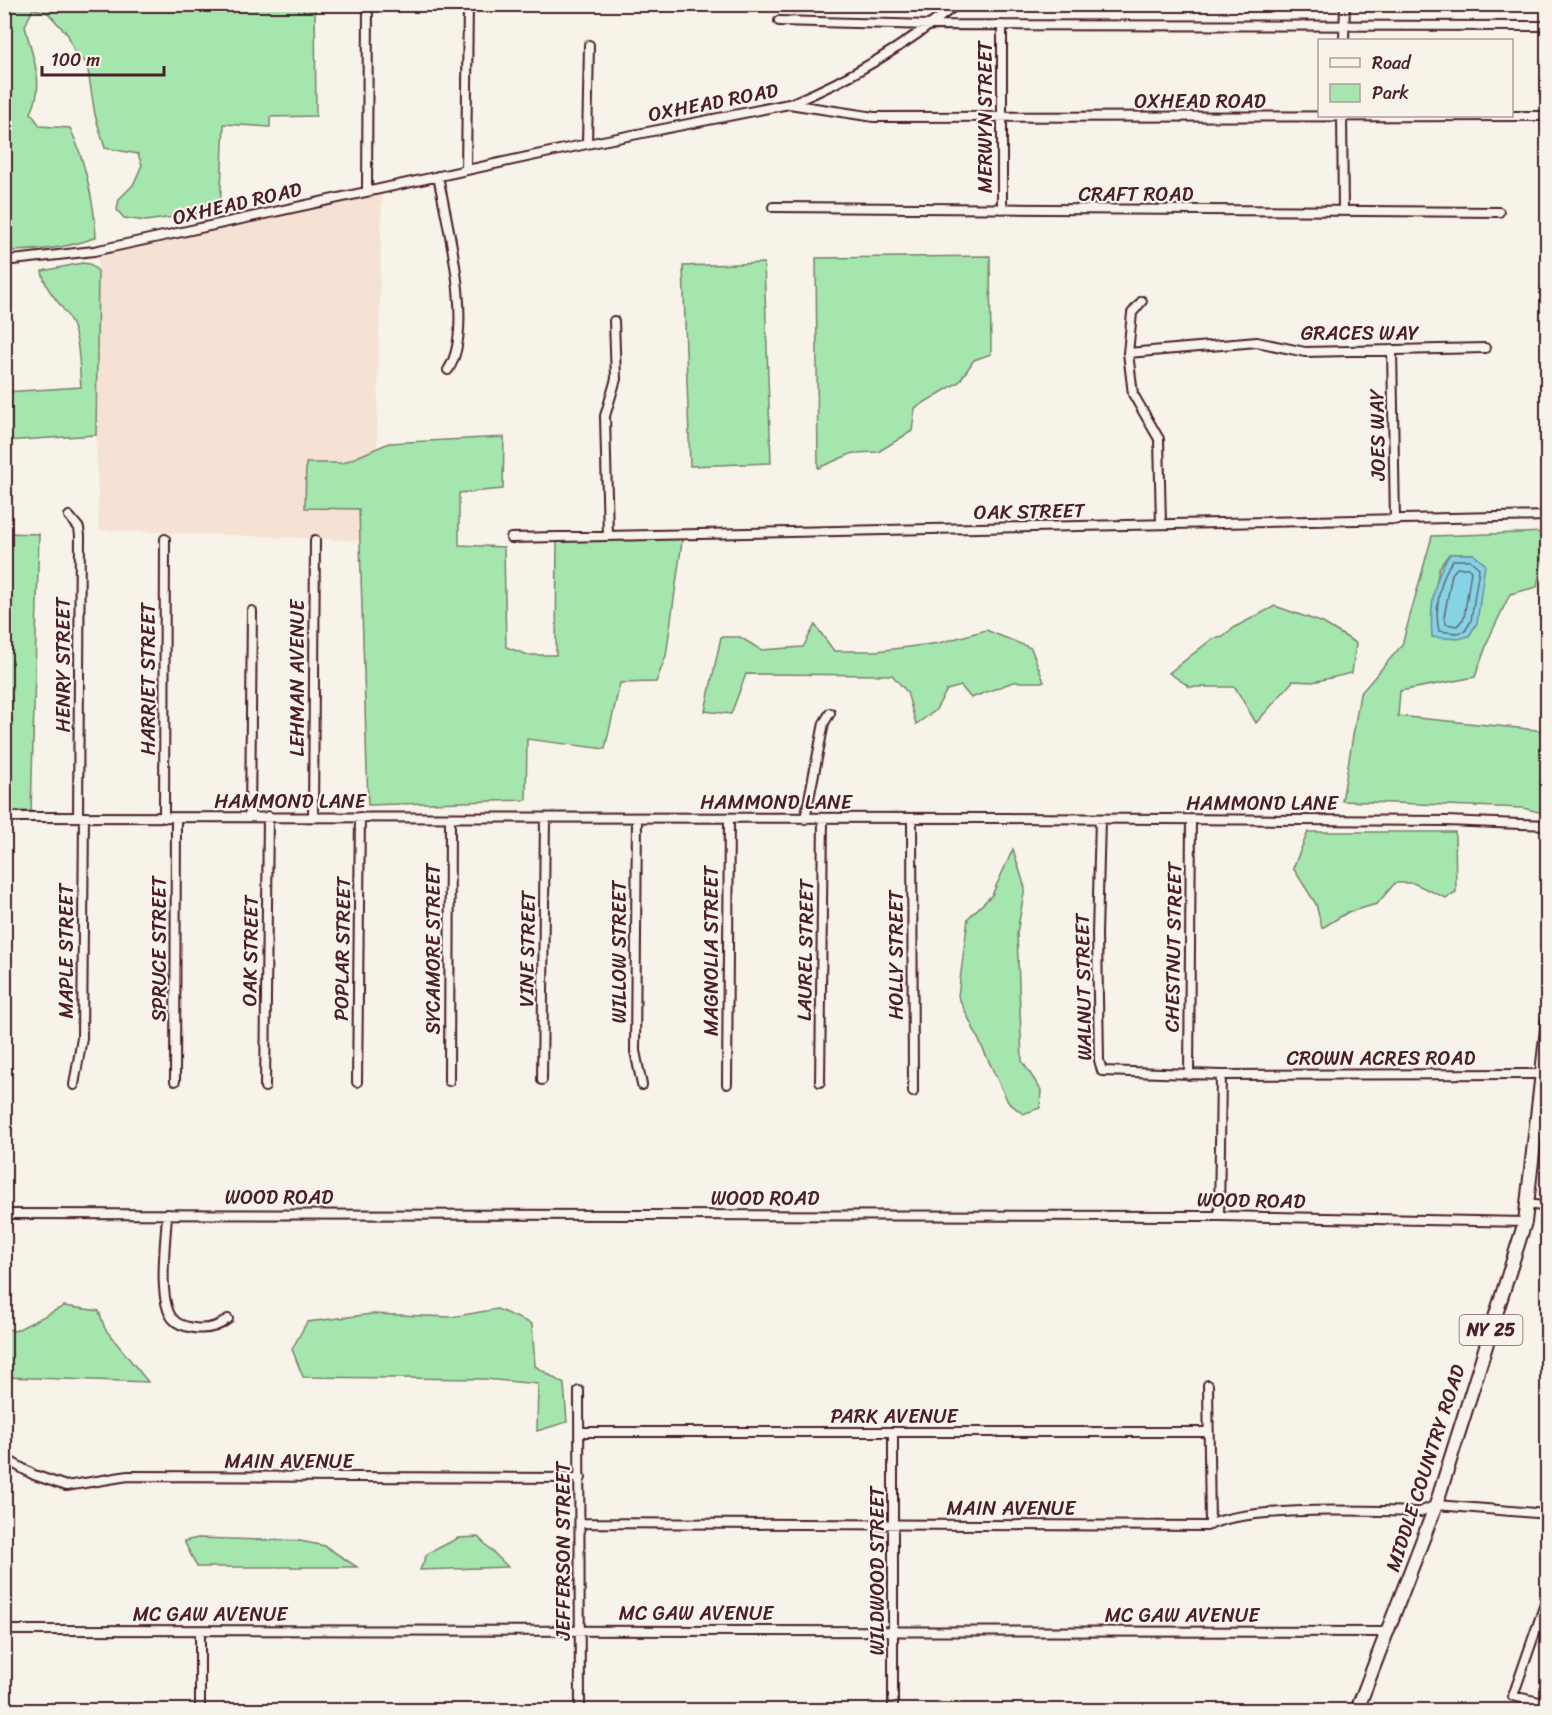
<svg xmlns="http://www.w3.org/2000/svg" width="1552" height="1715" viewBox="0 0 1552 1715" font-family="Sriracha,sans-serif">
<rect width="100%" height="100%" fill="#f7f3e8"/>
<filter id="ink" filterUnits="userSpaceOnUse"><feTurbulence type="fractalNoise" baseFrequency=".0167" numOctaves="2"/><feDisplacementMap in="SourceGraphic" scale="12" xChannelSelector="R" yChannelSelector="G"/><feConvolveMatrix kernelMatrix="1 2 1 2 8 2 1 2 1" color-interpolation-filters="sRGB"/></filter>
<g filter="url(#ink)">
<path fill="#f5e2d4" d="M382 187 375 541 99 530 96 435 98 252Z"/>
<path fill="#a5e5ae" stroke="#78826c" stroke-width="1.5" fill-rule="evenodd" d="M5 4 315 5 316 116 270 117V127L224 124 220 210 146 221 124 218 117 210 119 199 133 185 142 165 138 154 105 148 95 115 87 64 74 51 68 35 48 13 33 9 25 26C32 57 46 83 31 113L40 126 70 128C84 157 95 206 96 237 68 249 34 251 5 251Z
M990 256 991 354 974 360 959 382 915 408 912 431 878 452 853 453 818 468 816 258Z
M82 263 90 264 98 271 96 435 5 441V392L81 387C79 365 80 340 70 320 61 302 45 292 42 271Z
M764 263 771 463 690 466 683 266Z
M504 437 503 489 459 493V545L504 547 506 647 528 655H556L557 537 683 534 666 656 656 682 620 683 605 749 527 739 526 800 368 805 359 509 305 508 306 463H343L389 443Z
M1547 532 1537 587 1510 594 1489 638 1475 677 1400 691 1398 716 1547 731V814L1523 808 1342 801 1360 694 1402 645 1432 536ZM1449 554H1473L1431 617 1439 568Z
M5 533 39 534 31 811 5 812Z
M1275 606 1323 623 1356 643 1352 673 1313 682 1293 681 1256 723 1235 687H1190L1169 673 1212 639 1223 637 1235 627Z
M815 625 834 651H877L939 643 986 630 1031 648 1044 682H1013L971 698 961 686 947 690 935 711 916 724 907 692 892 675 746 674 731 714 705 711 721 637H740L761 650 803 647Z
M1308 832H1455L1456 892 1446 898 1413 883H1395L1377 904 1348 912 1322 928 1316 904 1293 868Z
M1013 849 1025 888 1017 933 1022 1061 1041 1090 1040 1108 1023 1114 1008 1102 958 996 968 918 992 895Z
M64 1306 99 1311 105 1329 148 1382 5 1377V1328L15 1331Z
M497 1309 532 1324 535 1366 564 1384 567 1422 537 1431 538 1384 485 1379 303 1377 292 1349 307 1322 372 1314 452 1317Z
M478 1537 508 1567 420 1570 427 1554 458 1538Z
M198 1538 300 1541 325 1546 357 1567H197L184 1541Z"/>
<path fill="#86d3e6" stroke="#6e8b9b" stroke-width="1.5" d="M1450 554H1473L1485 564 1477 623 1469 636 1458 639 1432 637C1430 609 1433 577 1450 554Z"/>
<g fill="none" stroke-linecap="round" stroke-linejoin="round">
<path stroke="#626776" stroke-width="1.5" d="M1453 560H1470L1479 568 1471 621 1465 631 1457 633 1439 631C1434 611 1440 576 1453 560Z
M1457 568H1468L1471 571 1464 618 1457 626 1446 624 1444 617 1452 574Z"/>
<defs>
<path id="street" d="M779 21 931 25 1548 26
M1344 40 1345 4
M792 103C853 78 906 45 957 4
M1342 116 1343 211
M587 144 589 45
M466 170 468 4
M438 176C447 223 475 330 448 370
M367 190 368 4
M773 207 1499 212
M1002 209V25
M4 261 94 251 587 144 789 104 874 117 1548 116
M1142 301 1132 313 1128 353 1133 394 1159 439 1161 524
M1392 350 1395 520
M1128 353 1257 342 1305 352 1485 348
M69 516 79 528 80 536 78 817
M608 536 605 416 616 379 614 321
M511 538 1548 516
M4 817 1005 818 1446 821 1548 825
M250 817 252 611
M313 817 315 540
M164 818 165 539
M637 819 635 1051 642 1085
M805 819 824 723 830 713
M912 819 913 1092
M1100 819 1097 934 1099 1060 1102 1071 1221 1075 1542 1074
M1189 1075 1191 820
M542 1080 545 819
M175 1081 176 818
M449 1081 450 818
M357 1082 360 817
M820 1082 823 818
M727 1084 729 819
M74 1085 82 1038 84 817
M265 1087 268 816
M1528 1204 1548 1207
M4 1214 1219 1216 1525 1222
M167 1214C166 1239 157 1301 173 1319 177 1324 187 1327 194 1328 207 1330 218 1327 228 1319
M1219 1216 1221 1075
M1208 1385 1210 1525
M579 1391 580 1710
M580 1432H1207
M893 1432V1710
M4 1458 34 1475 66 1486 128 1476 581 1478
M4 1471 10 1463
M581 1523 1207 1526C1249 1505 1369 1511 1420 1512L1436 1505 1548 1514
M1548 1595 1513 1696 1548 1704
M4 1630 1388 1632
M200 1631V1710"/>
<path id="primary" d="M1357 1710 1436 1505 1525 1222 1548 1020"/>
</defs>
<use href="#street" stroke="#4a1f2b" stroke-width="12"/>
<use href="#primary" stroke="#4a1f2b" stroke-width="16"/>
<use href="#street" stroke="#f7f3e8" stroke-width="8"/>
<use href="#primary" stroke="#f7f3e8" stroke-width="12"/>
</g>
</g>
<g text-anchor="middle" stroke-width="4.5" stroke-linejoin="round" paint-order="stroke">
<rect fill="#f7f3e8" stroke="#7e5f64" stroke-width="1.5" x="1459.5" y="1315" width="63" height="30" rx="4.5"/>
<g font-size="18" font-weight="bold" fill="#4a1f2b">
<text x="1491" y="1336">NY 25</text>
</g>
<g font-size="20" fill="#4a1f2b" stroke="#f7f3e8">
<text x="1200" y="108">OXHEAD ROAD</text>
<text transform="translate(713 102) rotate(-11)" y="7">OXHEAD ROAD</text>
<text transform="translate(985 117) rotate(-90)" y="7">MERWYN STREET</text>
<text x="1136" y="201">CRAFT ROAD</text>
<text transform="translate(237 203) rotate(-13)" y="7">OXHEAD ROAD</text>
<text x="1360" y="340">GRACES WAY</text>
<text transform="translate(1377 435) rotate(-91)" y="7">JOES WAY</text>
<text transform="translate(1029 511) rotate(-1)" y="7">OAK STREET</text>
<text transform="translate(63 665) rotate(-90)" y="7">HENRY STREET</text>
<text transform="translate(297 678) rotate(-90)" y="7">LEHMAN AVENUE</text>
<text transform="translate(148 679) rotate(-90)" y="7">HARRIET STREET</text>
<text x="290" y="808">HAMMOND LANE</text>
<text x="776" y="809">HAMMOND LANE</text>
<text x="1262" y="810">HAMMOND LANE</text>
<text transform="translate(1173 947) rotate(-89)" y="7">CHESTNUT STREET</text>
<text transform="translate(159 949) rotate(-90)" y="7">SPRUCE STREET</text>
<text transform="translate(342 949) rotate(-89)" y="7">POPLAR STREET</text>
<text transform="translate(433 949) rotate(-90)" y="7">SYCAMORE STREET</text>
<text transform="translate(527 949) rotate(-89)" y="7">VINE STREET</text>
<text transform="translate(805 950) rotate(-89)" y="7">LAUREL STREET</text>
<text transform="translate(66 951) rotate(-90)" y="7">MAPLE STREET</text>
<text transform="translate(250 951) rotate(-89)" y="7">OAK STREET</text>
<text transform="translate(711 951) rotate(-90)" y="7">MAGNOLIA STREET</text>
<text transform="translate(619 952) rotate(-90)" y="7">WILLOW STREET</text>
<text transform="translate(896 955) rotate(-90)" y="7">HOLLY STREET</text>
<text transform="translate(1083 987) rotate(-91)" y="7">WALNUT STREET</text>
<text x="1381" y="1065">CROWN ACRES ROAD</text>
<text x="279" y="1204">WOOD ROAD</text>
<text x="765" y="1205">WOOD ROAD</text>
<text transform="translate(1251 1200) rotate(1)" y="7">WOOD ROAD</text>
<text x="894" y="1423">PARK AVENUE</text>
<text x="289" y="1468">MAIN AVENUE</text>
<text transform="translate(1425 1468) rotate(-72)" y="7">MIDDLE COUNTRY ROAD</text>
<text x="1011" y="1515">MAIN AVENUE</text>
<text transform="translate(563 1551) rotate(-90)" y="7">JEFFERSON STREET</text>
<text transform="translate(877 1571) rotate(-90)" y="7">WILDWOOD STREET</text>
<text x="696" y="1620">MC GAW AVENUE</text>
<text x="210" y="1621">MC GAW AVENUE</text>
<text x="1182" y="1622">MC GAW AVENUE</text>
</g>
</g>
<rect width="1552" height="1715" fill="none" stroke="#f7f3e8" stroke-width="24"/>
<rect x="12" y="12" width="1528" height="1691" fill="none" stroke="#4a1f2b" stroke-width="2" filter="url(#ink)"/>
<rect x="1318" y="39" width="195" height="78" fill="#f7f3e8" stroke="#b29e9c" stroke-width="1.5"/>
<rect x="1330" y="58" width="30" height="9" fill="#f7f3e8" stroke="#b29e9c" stroke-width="1.5"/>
<text x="1372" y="69" font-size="18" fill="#4a1f2b">Road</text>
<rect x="1330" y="84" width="30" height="18" fill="#a5e5ae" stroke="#b29e9c" stroke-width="1.5"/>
<text x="1372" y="99" font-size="18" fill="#4a1f2b">Park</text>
<path d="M42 66v9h122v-9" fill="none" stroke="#4a1f2b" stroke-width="3"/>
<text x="51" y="66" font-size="18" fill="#4a1f2b" stroke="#f7f3e8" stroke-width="4.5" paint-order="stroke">100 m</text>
</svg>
